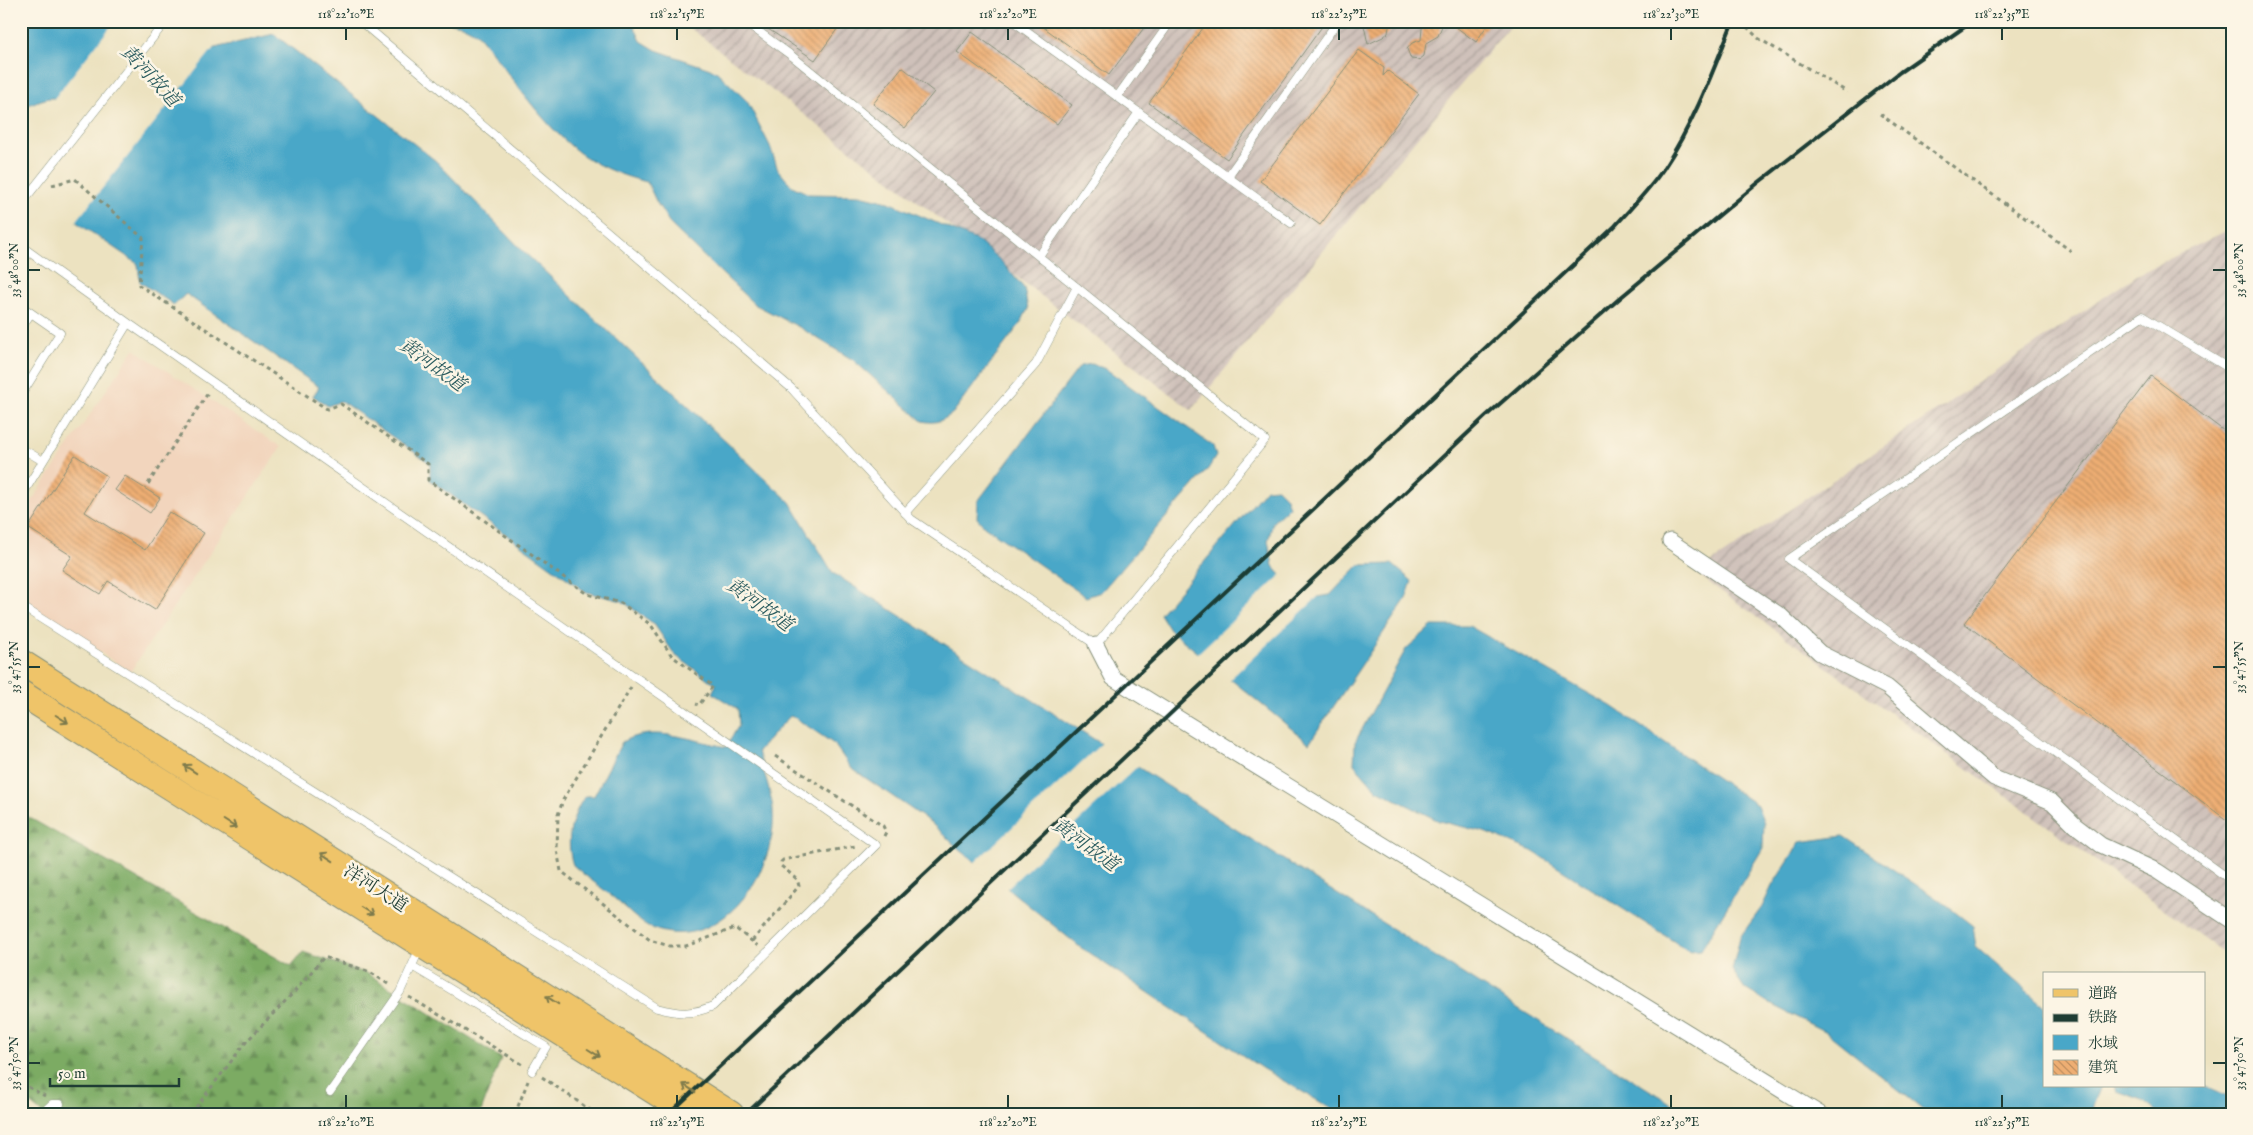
<svg xmlns="http://www.w3.org/2000/svg" width="2253" height="1135" viewBox="0 0 2253 1135" font-family="'IM FELL English','Noto Serif SC',serif">
<defs>
<pattern id="industrial-furrows" width="10" height="10" patternUnits="userSpaceOnUse" patternTransform="scale(1.25)"><rect width="10" height="10" fill="#cfc1ba"/><path d="M-1 1l2-2M0 10L10 0M9 11l2-2" fill="none" stroke="#a79e98"/></pattern>
<pattern id="forest-firs" width="22" height="20" patternUnits="userSpaceOnUse" patternTransform="scale(1.25)"><rect width="22" height="20" fill="#7cab64"/><path d="M5 1l3.5 6h-7zM16 11l3.5 6h-7z" fill="#658c53"/></pattern>
<pattern id="building-back-hatch" width="6" height="6" patternUnits="userSpaceOnUse" patternTransform="scale(1.25)"><rect width="6" height="6" fill="#eeae73"/><path d="M-1 5l2 2M0 0l6 6M5-1l2 2" fill="none" stroke="#c08f5f"/></pattern>
</defs>
<rect width="100%" height="100%" fill="#fcf5e5"/>
<filter id="ink" filterUnits="userSpaceOnUse"><feTurbulence type="fractalNoise" baseFrequency=".02" numOctaves="2"/><feDisplacementMap in="SourceGraphic" scale="10" xChannelSelector="R" yChannelSelector="G"/><feConvolveMatrix kernelMatrix="1 2 1 2 8 2 1 2 1" color-interpolation-filters="sRGB"/></filter>
<filter id="wash" filterUnits="userSpaceOnUse"><feTurbulence type="fractalNoise" baseFrequency=".0096" numOctaves="4" result="noise"/><feDisplacementMap in="SourceGraphic" scale="20" xChannelSelector="R" yChannelSelector="G"/><feGaussianBlur stdDeviation="1.12" result="paint"/><feColorMatrix in="noise" values="0 0 0 0 0 0 0 0 0 0 0 0 0 0 0 0 0 1.4 0 .05"/><feComposite in="paint" operator="in"/></filter>
<g filter="url(#wash)">
<rect width="100%" height="100%" fill="#ece2c0"/>
<path fill="#f2d5bd" d="M134 349 281 447 130 672 21 600V517Z"/>
<path fill="url(#industrial-furrows)" d="M681 21H1514L1191 410Z
M2232 228V959L1696 573 2137 275Z"/>
<path fill="url(#forest-firs)" stroke="#4e744c" d="M21 813 291 966 303 952 368 974 501 1058 480 1114H43L21 1096Z"/>
<path fill="#49a7c8" stroke="#34727e" d="M21 21H142L198 52 274 34 436 161 523 251 790 502 833 573 1463 974 1688 1114H1341L1263 1069 1080 947 959 849 930 822 851 768 834 744 791 715 758 751C763 770 771 791 773 810 778 870 723 951 657 930 639 924 628 910 614 898 601 887 586 877 573 865 565 841 571 817 585 796H594L622 742C651 724 695 741 726 747L739 725 738 709 712 693 716 685 675 655 654 624 622 601 586 592 430 480V463L341 401 328 406 313 396 319 387 186 294 174 305 140 282 138 264 57 209 93 162 99 142C91 126 73 99 52 98 43 98 30 105 21 107Z
M441 21H632L641 41 656 50 716 71 747 101 770 146 778 170 792 186 809 194 860 195 889 202 978 241 1001 261 1024 288 1028 309 1020 324 953 413C942 421 936 424 922 421L853 360 799 327 754 304 671 225 657 203 647 182C621 176 591 164 571 146 534 114 507 70 477 33L462 25Z
M1092 364 1106 369 1213 446 1216 456 1208 469 1101 592 1086 597 984 526 977 518 978 501 1080 366Z
M1277 488 1286 497 1289 507 1273 522 1268 541 1273 566 1303 599 1330 595 1359 565 1392 564 1412 581 1406 599 1309 743 1170 630 1160 614 1266 489Z
M1432 626H1469L1611 706 1757 805 1764 823 1763 848 1701 950 1689 951 1532 851 1484 832 1439 821 1377 790 1354 764 1355 742 1406 649Z
M1843 836 1942 902 1973 926 1976 947 2044 1006V1086H2101L2090 1114H1929L1826 1032 1772 1005 1745 989 1732 970 1740 937 1762 907 1772 886 1800 842Z
M2204 1085 2232 1098V1114H2157V1112L2140 1099 2117 1091 2115 1086Z"/>
<path fill="#ece2c0" d="M115 21H147L198 49 216 45 74 224 55 209 91 161 96 143 88 127 70 108 52 101Z
M1283 573 1304 597 1321 594 1228 681 1196 655Z
M1103 742 1139 765 1005 890 973 864Z"/>
<g id="blocks">
<path fill="url(#building-back-hatch)" d="M756 21H843L815 60Z
M1035 21H1149L1109 75Z
M1208 21H1326L1227 159 1149 103Z
M1363 21H1390L1388 33 1383 37 1368 44Z
M1428 21H1444L1438 36 1426 43 1424 56 1419 60 1411 59 1407 49 1412 43 1421 40 1422 28Z
M1448 21H1490L1476 42Z
M972 32 1072 105 1057 124 957 52Z
M1359 50 1384 68 1383 76 1388 71 1419 94 1320 225 1260 181Z
M902 67 934 92 905 128 873 104Z
M2151 376 2232 437V824L1964 623Z
M75 455 107 476 85 512 145 550 169 512 204 533 155 610 108 581 100 594 62 570 72 556 28 528Z
M125 476 160 498 150 513 115 490Z"/>
</g>
</g>
<g filter="url(#ink)">
<use href="#blocks" fill-opacity="0" stroke="#86907a" stroke-width="1"/>
<g fill="none" stroke-linecap="round" stroke-linejoin="round">
<defs>
<path id="lane" d="M360 21 791 388 911 519 1096 645 1265 440 792 56 744 21
M1013 21 1291 223
M1117 97 1171 21
M1228 176 1338 21
M21 204 166 21
M21 246 128 323 21 497
M1039 256 1139 112
M21 306 60 333 21 395
M21 328 31 313
M2232 370 2142 316 1789 559 2232 881
M21 448 43 461
M905 513 1036 364 1077 287
M21 606 657 1008C679 1014 692 1015 713 1006L876 845 128 323
M412 966 546 1047 532 1071
M330 1092 400 992 420 948
M41 1114 52 1104H60"/>
<path id="street" d="M1670 541 1781 616 1820 653 1887 687 1994 778 2052 802 2076 826 2101 845 2157 871 2232 921
M1096 645 1113 678 1820 1114"/>
<path id="primary" d="M21 662 731 1114
M21 693 690 1114"/>
</defs>
<use href="#lane" stroke="#86907a" stroke-width="9"/>
<use href="#street" stroke="#86907a" stroke-width="17"/>
<use href="#primary" stroke="#86907a" stroke-width="27"/>
<path stroke="#86907a" stroke-width="3" stroke-dasharray="4 4" stroke-linecap="butt" d="M1741 21 1758 38 1847 92
M1880 114 2071 251
M21 150 29 176
M52 185 75 179 143 238 139 285 327 409 341 404 428 464V480L587 594 621 603 651 625 672 656 713 686 699 705 696 704
M148 484 208 393
M631 687 563 800 558 815 557 850 561 871 650 940 669 946H686L735 928 758 946
M775 756 883 826 886 832 883 838
M752 941 799 886 797 879 781 866V862L783 860 856 846
M409 997 522 1064
M542 1077 596 1114
M21 1083 45 1096
M70 1109 78 1114
M191 1114 246 1042 295 991 324 957 370 972 391 986
M515 1114 528 1081"/>
<use href="#lane" stroke="#fff" stroke-width="8"/>
<use href="#street" stroke="#fff" stroke-width="15"/>
<use href="#primary" stroke="#efc469" stroke-width="25"/>
<path stroke="#1f3d34" stroke-width="4" d="M669 1114 1614 227C1631 208 1650 189 1664 168 1694 123 1713 71 1733 21
M746 1114 1486 416 1620 298 1758 183 1900 72 1973 21"/>
</g>
<defs><path id="oneway-shaft" d="M-6 0H5M1.5-3L5.5 0L1.5 3" fill="none" stroke-width="1.6" stroke-linecap="round" stroke-linejoin="round" transform="scale(1.25)"/></defs>
<g stroke="#7d7a4c">
<use href="#oneway-shaft" transform="translate(62 719) rotate(32)"/>
<use href="#oneway-shaft" transform="translate(190 769) rotate(-147)"/>
<use href="#oneway-shaft" transform="translate(230 824) rotate(32)"/>
<use href="#oneway-shaft" transform="translate(327 857) rotate(-147)"/>
<use href="#oneway-shaft" transform="translate(367 911) rotate(32)"/>
<use href="#oneway-shaft" transform="translate(552 1000) rotate(-147)"/>
<use href="#oneway-shaft" transform="translate(594 1053) rotate(32)"/>
<use href="#oneway-shaft" transform="translate(689 1088) rotate(-147)"/>
</g>
</g>
<path fill="none" stroke="#1f3d34" stroke-width="2" d="M346 28V40M677 28V40M1008 28V40M1339 28V40M1671 28V40M2002 28V40M28 270H40M2213 270H2226M28 667H40M2213 667H2226M28 1063H40M2213 1063H2226M346 1095V1108M677 1095V1108M1008 1095V1108M1339 1095V1108M1671 1095V1108M2002 1095V1108"/>
<g text-anchor="middle" stroke-width="5" stroke-linejoin="round" paint-order="stroke">
<g font-size="18" fill="#1f3d34" stroke="#fcf5e5">
<text transform="translate(376 888) rotate(33)" y="6">洋河大道</text>
</g>
<g font-size="19" font-style="italic" fill="#2c5d60" stroke="#fcf5e5">
<text transform="translate(151 75) rotate(47)" y="7">黄河故道</text>
<text transform="translate(433 364) rotate(36)" y="7">黄河故道</text>
<text transform="translate(760 604) rotate(36)" y="7">黄河故道</text>
<text transform="translate(1086 844) rotate(36)" y="7">黄河故道</text>
</g>
</g>
<rect width="2253" height="1135" fill="none" stroke="#fcf5e5" stroke-width="55"/>
<rect x="2043" y="972" width="162" height="115" fill="#fcf5e5" stroke="#a4ab9e"/>
<rect x="2053" y="989" width="25" height="8" fill="#efc469" stroke="#a4ab9e"/>
<text x="2088" y="998" font-size="15" fill="#1f3d34">道路</text>
<rect x="2053" y="1014" width="25" height="8" fill="#1f3d34" stroke="#a4ab9e"/>
<text x="2088" y="1022" font-size="15" fill="#1f3d34">铁路</text>
<rect x="2053" y="1035" width="25" height="15" fill="#49a7c8" stroke="#a4ab9e"/>
<text x="2088" y="1048" font-size="15" fill="#1f3d34">水域</text>
<rect x="2053" y="1060" width="25" height="15" fill="url(#building-back-hatch)" stroke="#a4ab9e"/>
<text x="2088" y="1072" font-size="15" fill="#1f3d34">建筑</text>
<path d="M50 1078v8h129v-8" fill="none" stroke="#1f3d34" stroke-width="2.5"/>
<text x="58" y="1078" font-size="15" fill="#1f3d34" stroke="#fcf5e5" stroke-width="4" paint-order="stroke">50 m</text>
<rect x="28" y="28" width="2198" height="1080" fill="none" stroke="#1f3d34" stroke-width="2"/>
<g font-size="12" text-anchor="middle" fill="#1f3d34">
<text x="346" y="18">118°22'10"E</text>
<text x="677" y="18">118°22'15"E</text>
<text x="1008" y="18">118°22'20"E</text>
<text x="1339" y="18">118°22'25"E</text>
<text x="1671" y="18">118°22'30"E</text>
<text x="2002" y="18">118°22'35"E</text>
<text transform="translate(14 270) rotate(-90)" y="4">33°48'00"N</text>
<text transform="translate(2239 270) rotate(-90)" y="4">33°48'00"N</text>
<text transform="translate(14 667) rotate(-90)" y="4">33°47'55"N</text>
<text transform="translate(2239 667) rotate(-90)" y="4">33°47'55"N</text>
<text transform="translate(14 1063) rotate(-90)" y="4">33°47'50"N</text>
<text transform="translate(2239 1063) rotate(-90)" y="4">33°47'50"N</text>
<text x="346" y="1126">118°22'10"E</text>
<text x="677" y="1126">118°22'15"E</text>
<text x="1008" y="1126">118°22'20"E</text>
<text x="1339" y="1126">118°22'25"E</text>
<text x="1671" y="1126">118°22'30"E</text>
<text x="2002" y="1126">118°22'35"E</text>
</g>
</svg>
